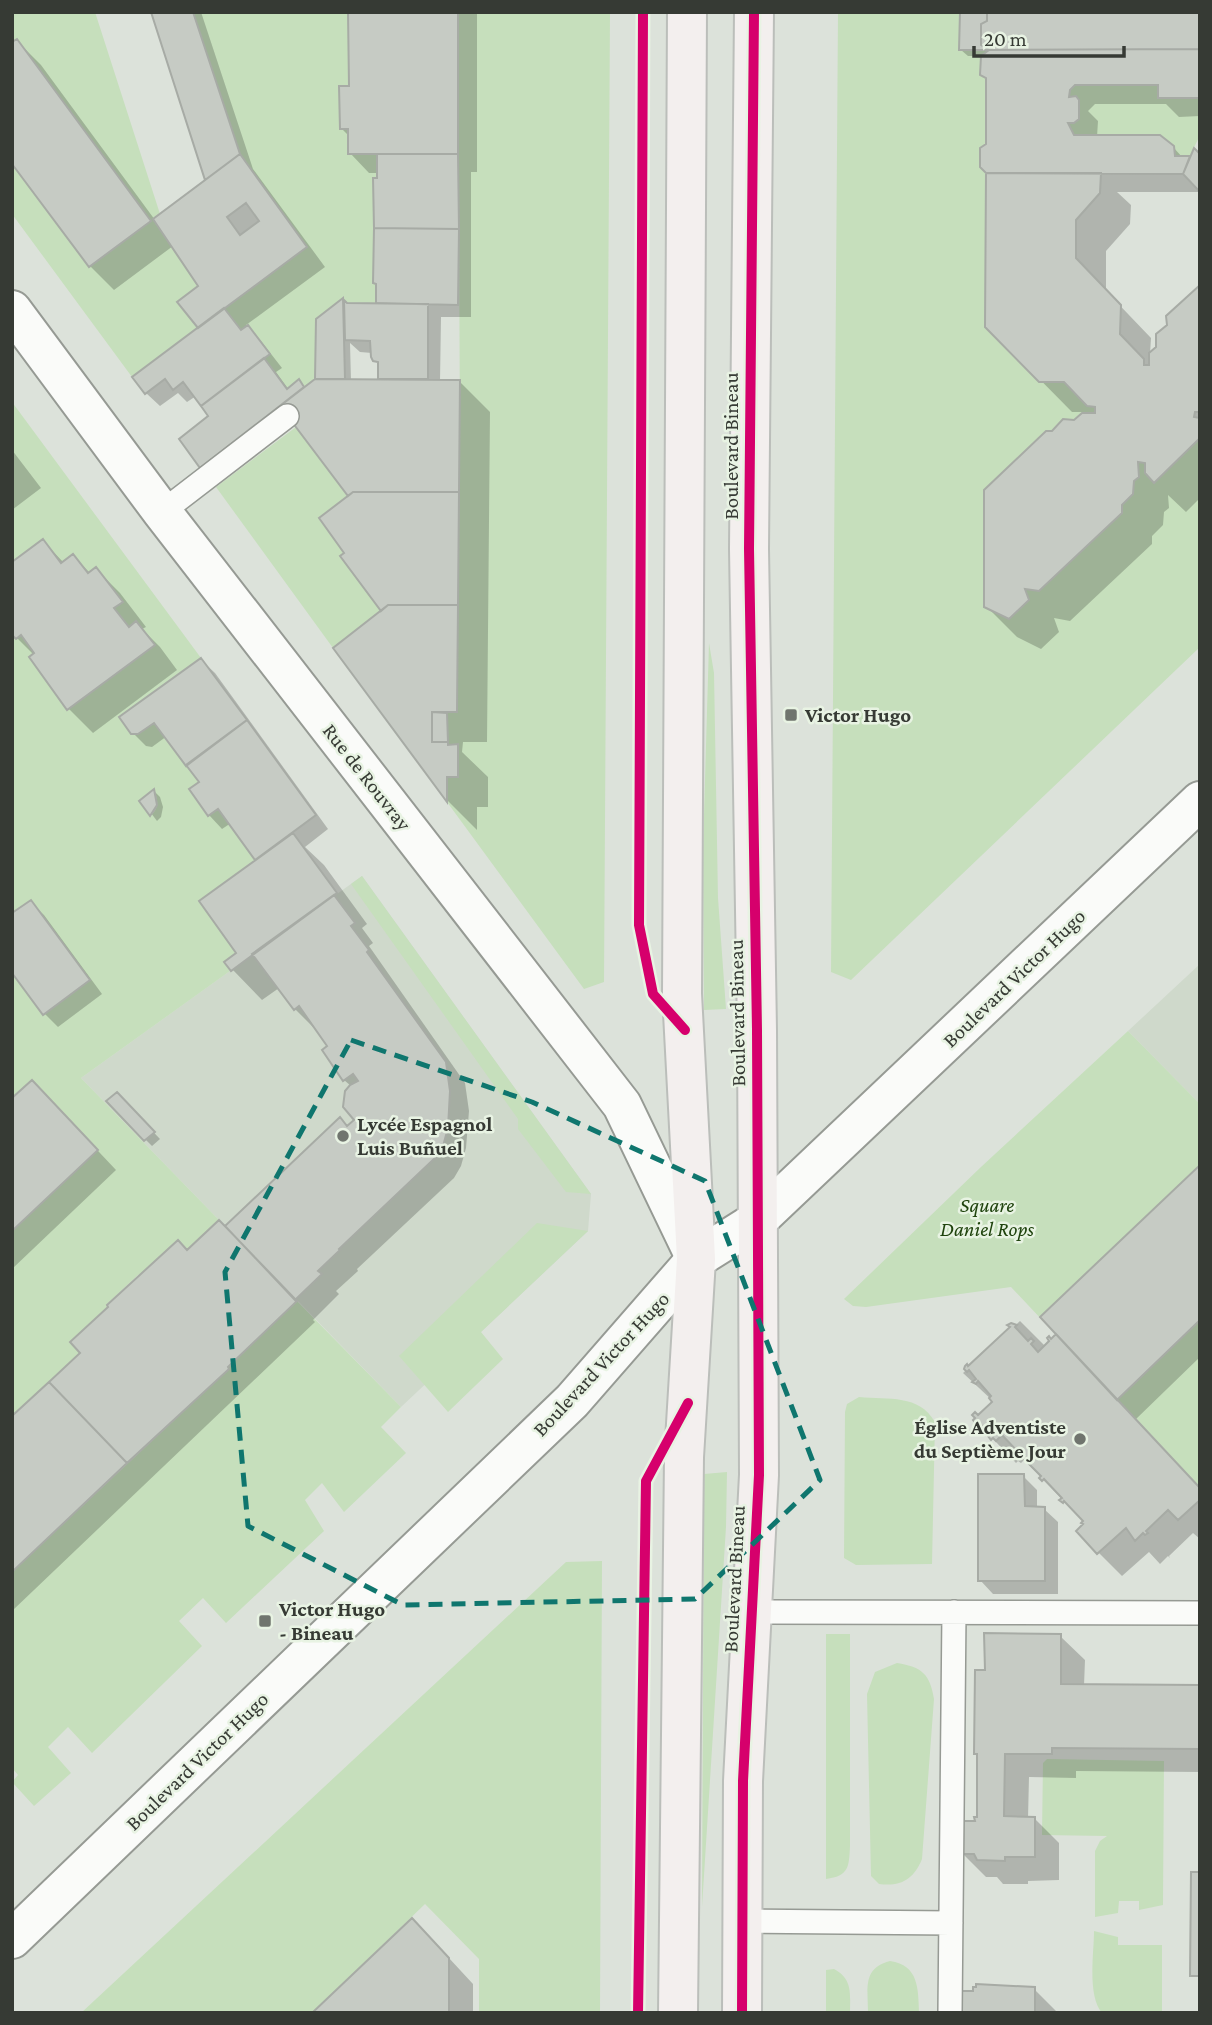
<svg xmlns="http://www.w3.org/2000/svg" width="1212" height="2025" viewBox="0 0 1212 2025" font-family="'Crimson Pro',serif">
<rect width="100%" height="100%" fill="#dce2da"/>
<path fill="#cfd9cb" d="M362 876 591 1194 588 1231 401 1407 81 1078Z
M1200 964V1104L1128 1031Z"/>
<path fill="#c6dfbc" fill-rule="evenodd" d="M12 12H95L160 214 153 219 198 286 177 302 198 328 132 377 12 214V164L89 267 151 221 17 39 12 42Z
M193 12H348L349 86H339L340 129H348L349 154H377V178H373V282L376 284V303H347L343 298 316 319 315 379 304 387 299 380 287 389 264 358 270 353 249 326 241 330 224 308 294 230 240 154Z
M458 12H610L604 982 584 989 447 802V777H458V745H448L447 713 457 712 460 439Z
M838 12H960L959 50H989L980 75 986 78V144L980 148V166L986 173 985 327 1039 382H1064L1087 406 1095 407V413H1082L1074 420H1063L1052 431H1045L984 490V607L1009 619 1029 600 1025 589 1039 591 1122 513V505L1133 494 1134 481 1139 477 1138 462 1145 463V473L1154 482 1200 438V647L851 980 831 972Z
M1075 85H1158V98H1200V135L1190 156H1175L1074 135 1068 123 1079 119V100L1076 96 1069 97 1070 90Z
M12 402 201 658 119 717 131 734H138L154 723 199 782 189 790 207 816 218 809 255 860 199 901 236 953 224 962 230 971 81 1078 219 1220 187 1250 138 1275 107 1304 108 1307 70 1342 80 1353 12 1416V973L43 1014 90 980 31 900 12 913ZM154 789C158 800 160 808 150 816L139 801Z
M296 427 348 496 319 519 344 553 340 556 381 611 333 648 216 487Z
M709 643 714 673 718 898 726 1009 704 1010 703 849Z
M362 876 591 1194 566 1192 518 1129V1119L351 884Z
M1128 1031 1200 1104V1165L1082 1277 1158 1360 1200 1320V1488L1011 1287 866 1307 853 1306 844 1299 981 1167Z
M537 1223 588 1231 481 1332 503 1359 448 1412 399 1356Z
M297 1301 401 1407 381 1427 406 1453 344 1512 322 1483 305 1500 324 1531 226 1623 203 1598 179 1621 202 1646 92 1753 68 1727 48 1747 71 1773 34 1806 12 1782 18 1775 12 1768V1572L229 1369 228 1367Z
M859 1397C889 1400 919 1394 935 1422L932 1564 856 1565 844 1558 845 1412 847 1404Z
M727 1472 726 1527 702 1907 704 1474Z
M602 1561 600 2013H479V1959L425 1904 312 2013H81L566 1562Z
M826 1634H850V1846C849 1867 849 1876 826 1879Z
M897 1663C922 1667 930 1674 934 1699L922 1859C914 1879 901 1887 879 1884L871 1876 867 1694 875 1672Z
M1047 1759 1164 1761 1163 1905 1139 1910V1901H1119L1118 1913 1095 1917V1851L1100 1841 1107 1836 1042 1835 1043 1763Z
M1094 1931 1118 1937V1945H1162V2013H1102C1087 1995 1094 1954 1094 1931Z
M890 1961C919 1965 918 1989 919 2013H868C868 1989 862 1968 890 1961Z
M834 1969C853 1979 850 1994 850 2013H826V1970Z"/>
<path fill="#0003" fill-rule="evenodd" d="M153 12H201L253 169 325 267 246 325 261 341 282 368 276 372 289 390 299 382 305 388 317 380V320L344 300 349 305H378V173H369L350 153V137L341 128 350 88V12H477V172H471V317H441L440 381H459L490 412 487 742H463L462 752 488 777V807H477V830L448 801 336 648 383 612 346 553 351 496 292 419 214 480 201 467 211 417 196 396 187 402 178 393 160 406 146 393 200 328 201 287 173 246 114 290 90 266 12 161 17 41 41 65 155 220 207 181ZM350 343 360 352 372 353 380 365V378L382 381H351Z
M1200 12V116L1179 117 1166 104H1095L1088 111 1098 121 1097 137 1173 147 1183 158 1191 159 1200 156V192H1117L1131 205 1130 224 1106 251V291L1151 338 1150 354 1158 347 1169 325 1200 287V498L1186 512 1168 495 1169 508 1164 512 1163 525 1152 536V544L1070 621 1054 618 1059 632 1041 649 1017 637 986 606 1053 432 1074 422 1085 412H1072L987 326 988 80 982 75 983 56H968L961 50Z
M12 450 41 488 12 510Z
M43 541 64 563 73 556 90 573 96 569 120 593 146 627 142 629 160 647 177 670 93 733 69 709 34 655 17 638Z
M201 660 215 673 328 829 305 847 324 865 367 924 362 928 373 943 369 946 465 1083 469 1111 466 1148 461 1166 454 1178 357 1269 358 1271 336 1291 339 1294 313 1320 315 1322 12 1611V1419L187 1252 225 1228 340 1119 348 1127 356 1120 351 1086 344 1080 329 1046 316 1027 314 1028 295 1009 279 988 262 1000 232 969 238 953 258 860 231 823 222 829 209 815 201 782 167 736 152 747 146 746 132 732Z
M154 791 160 797 163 807 161 817 157 821 142 801Z
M30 902 44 915 102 994 58 1027 44 1013Z
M117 1094 160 1139 152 1146 108 1102Z
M12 1100 51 1101 116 1170 12 1269Z
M1200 1167V1357L1135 1420 1200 1489V1539L1193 1533 1169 1556 1170 1558 1168 1556 1160 1564 1149 1552 1122 1576 1098 1552 1084 1522 1024 1460 1021 1463 1018 1461 1016 1463 975 1420 994 1402 963 1373 1020 1321 1046 1347Z
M1023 1476 1037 1490V1509H1044L1058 1522V1594H993L980 1580Z
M1060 1636 1085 1660 1084 1686 1200 1687V1772L1076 1771V1778L1029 1777 1028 1819H1035L1059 1843V1880L1028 1881V1884H1003L997 1877H986L962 1853 979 1819V1756L976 1754 987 1672Z
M436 1944 473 1984V2013H314Z
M1034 1989 1058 2013H962Z"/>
<path fill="#c6cbc4" stroke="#a7aba5" stroke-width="2" fill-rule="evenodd" d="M151 12H193L240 154 205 180Z
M348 12H458V154H348V129H340L339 86H349Z
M960 12H987V21L981 24V45L989 50H959Z
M987 12H1200V49L989 50 981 45V24L987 21Z
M17 39 151 221 89 267 12 164V42Z
M1200 49V98H1158V85H1075L1070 90 1069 97 1076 96 1079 100V119L1074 123H1068L1074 135H1160L1174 146 1175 156H1190L1183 174 986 173 980 167V148L986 144V78L980 75 981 56 989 50Z
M1194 148 1200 154V192L1183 174Z
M240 154 307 247 198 328 177 302 198 286 153 219ZM246 203 259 221 240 235 227 217Z
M377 154H458L459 229 374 228 373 178H377Z
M986 173H1101L1100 193 1076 220V258L1121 305 1120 334 1144 359V365H1149V353L1156 347V334L1167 325 1166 316 1200 285V412H1195L1194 417 1200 418V438L1154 483 1145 473V463L1138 462 1139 477 1134 481 1133 494 1122 505V513L1039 591 1025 589 1029 600 1009 619 984 607V490L1046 431H1052L1063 419 1074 420 1082 413H1095V407L1087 406 1064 382H1039L985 327Z
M374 228 459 229 458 305 376 303V284L373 283Z
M343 298 345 379H315L316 319Z
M344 300 347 303 428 304V379H378V362L373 361 371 357 370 341 345 340Z
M224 308 241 330 248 325 270 354 201 406 183 382 173 390 165 379 145 394 132 377Z
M264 358 287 389 299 379 304 387 200 468 179 439 208 416 201 406Z
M315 379 460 380 459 492H353L348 496 280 406Z
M353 492H459L458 605H388L381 611 340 556 344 553 319 518Z
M43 539 61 563 73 554 88 573 96 567 123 602 114 608 129 627 136 621 155 645 67 710 29 657 34 653 21 635 16 639 12 635V562Z
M388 605H458L457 712H432V742H448V745L458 744V777H447V802L333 648Z
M201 658 247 720 186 766 154 723 138 734H131L119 717Z
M432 712 447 713 448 742H432Z
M247 720 316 815 255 860 218 809 208 816 189 789 199 782 186 765Z
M154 789 157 805 150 816 139 801Z
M293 833 337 893 231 971 224 962 236 953 199 901Z
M334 895 355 923 351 926 369 950 367 952 446 1062 450 1091 448 1128 443 1146 435 1158 339 1249 340 1250 318 1271 322 1274 295 1300 225 1226 340 1117 347 1126 354 1120 343 1107 345 1091 350 1085 358 1081 353 1074 343 1081 322 1050 327 1046 299 1006 294 1010 252 954Z
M31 900 90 980 43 1015 12 973V913Z
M32 1080 98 1150 12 1231V1098Z
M117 1092 155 1132 144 1141 106 1101Z
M1200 1165V1320L1117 1400 1040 1317Z
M219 1220 297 1301 228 1367 229 1369 127 1463 49 1382 80 1353 70 1342 108 1307 107 1305 178 1240 187 1250Z
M1011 1323 1017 1325 1015 1327 1028 1341 1031 1338 1034 1341 1031 1344 1038 1352 1049 1341 1047 1338 1049 1336 1051 1339 1056 1334 1200 1488V1500L1178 1520 1168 1510 1146 1531 1148 1533 1145 1535 1143 1533 1135 1541 1126 1528 1097 1554 1076 1531 1083 1524 1081 1523 1083 1521 1064 1501 1063 1503 1059 1500 1062 1498 1044 1479 1042 1481 1039 1478 1041 1476 1023 1458 1021 1459 1017 1456 1019 1453 1002 1435 996 1441 993 1438 991 1440 988 1436 990 1434 978 1422 976 1424 973 1420 975 1418 972 1415 975 1412 978 1415 992 1402 989 1398 991 1396 978 1381 976 1384 972 1382 976 1379 969 1370 967 1372 964 1369 965 1366 967 1364 968 1366 1010 1327 1007 1325Z
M49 1382 127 1463 12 1572V1416Z
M978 1474H1024L1025 1506 1045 1507V1581H978Z
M984 1633 1061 1634V1684L1200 1685V1749L1052 1748V1754H1005L1004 1816 1035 1817V1857H1005V1861L977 1860 974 1854H960V1821H975L974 1817H977V1754H974L975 1670H985Z
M1191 1872H1200V1976H1190Z
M412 1918 449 1958V2013H312Z
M976 1984 1035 1987V2013H960V1991H973V1987H976Z"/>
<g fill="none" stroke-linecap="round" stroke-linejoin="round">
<defs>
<path id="lane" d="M162 512 287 416
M752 1612 1200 1613
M743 1921 951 1923
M950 2013 954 1612"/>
<path id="street" d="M12 310 162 512 622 1105 696 1259"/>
<path id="secondary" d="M12 1939 572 1401 696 1259 758 1220 1200 801"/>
<path id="primary" d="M678 2013 684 1457 696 1259 682 994 687 12
M742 2013 743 1781 759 1475 757 1030 749 549 754 12"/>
</defs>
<use href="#lane" stroke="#969a94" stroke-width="26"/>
<use href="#street" stroke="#969a94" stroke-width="42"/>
<use href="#secondary" stroke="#969a94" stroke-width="42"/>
<use href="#primary" stroke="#bbbeba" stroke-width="42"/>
<use href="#lane" stroke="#fafbf9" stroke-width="23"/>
<use href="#street" stroke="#fafbf9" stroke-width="38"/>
<use href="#secondary" stroke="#fafbf9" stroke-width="38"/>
<use href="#primary" stroke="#f3efee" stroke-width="38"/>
<defs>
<path id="cycleway" d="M643 12 639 925 653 994 685 1030
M638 2013 646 1481 688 1403
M742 2013 743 1781 759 1475 757 1030 749 549 754 12"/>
</defs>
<use href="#cycleway" stroke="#e8f3e3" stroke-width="15"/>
<use href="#cycleway" stroke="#d6006c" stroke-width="10"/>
</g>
<path fill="none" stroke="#0f766e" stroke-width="5" stroke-dasharray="14 9" stroke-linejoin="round" d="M351 1040 532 1102 705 1181 820 1480 695 1599 403 1605 248 1526 225 1272Z"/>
<g fill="#70756e" stroke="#e8f3e3" stroke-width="2.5">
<rect x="784" y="708" width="14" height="14" rx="3.5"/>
<circle cx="343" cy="1136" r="7"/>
<circle cx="1080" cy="1439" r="7"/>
<rect x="258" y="1614" width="14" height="14" rx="3.5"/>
</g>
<g text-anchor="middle" stroke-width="5" stroke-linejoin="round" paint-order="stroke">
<g font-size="21" fill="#363a34" stroke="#e8f3e3">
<text transform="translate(731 446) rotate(-90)" y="7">Boulevard Bineau</text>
<text transform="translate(367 777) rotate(52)" y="7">Rue de Rouvray</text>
<text transform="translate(1014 978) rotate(-44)" y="7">Boulevard Victor Hugo</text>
<text transform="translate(737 1013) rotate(-91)" y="7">Boulevard Bineau</text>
<text transform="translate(601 1364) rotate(-47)" y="7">Boulevard Victor Hugo</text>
<text transform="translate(734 1579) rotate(-87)" y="7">Boulevard Bineau</text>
<text transform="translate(197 1761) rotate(-44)" y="7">Boulevard Victor Hugo</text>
</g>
<g font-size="21" font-weight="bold" fill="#363a34" stroke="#e8f3e3" text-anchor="start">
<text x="805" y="722">Victor Hugo</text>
<text x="357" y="1131">Lycée Espagnol<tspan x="357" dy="24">Luis Buñuel</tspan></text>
<text x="1066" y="1434" text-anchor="end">Église Adventiste<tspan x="1066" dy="24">du Septième Jour</tspan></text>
<text x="279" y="1616">Victor Hugo<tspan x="279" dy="24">- Bineau</tspan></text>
</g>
<g font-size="21" font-style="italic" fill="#1f430d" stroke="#e8f3e3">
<text x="987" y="1212">Square<tspan x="987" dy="24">Daniel Rops</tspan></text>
</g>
</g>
<rect width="1212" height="2025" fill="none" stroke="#363a34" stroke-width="28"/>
<path d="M974 46v10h150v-10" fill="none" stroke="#363a34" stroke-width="3.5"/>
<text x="984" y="46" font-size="21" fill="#363a34" stroke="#e8f3e3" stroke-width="5" paint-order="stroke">20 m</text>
</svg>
